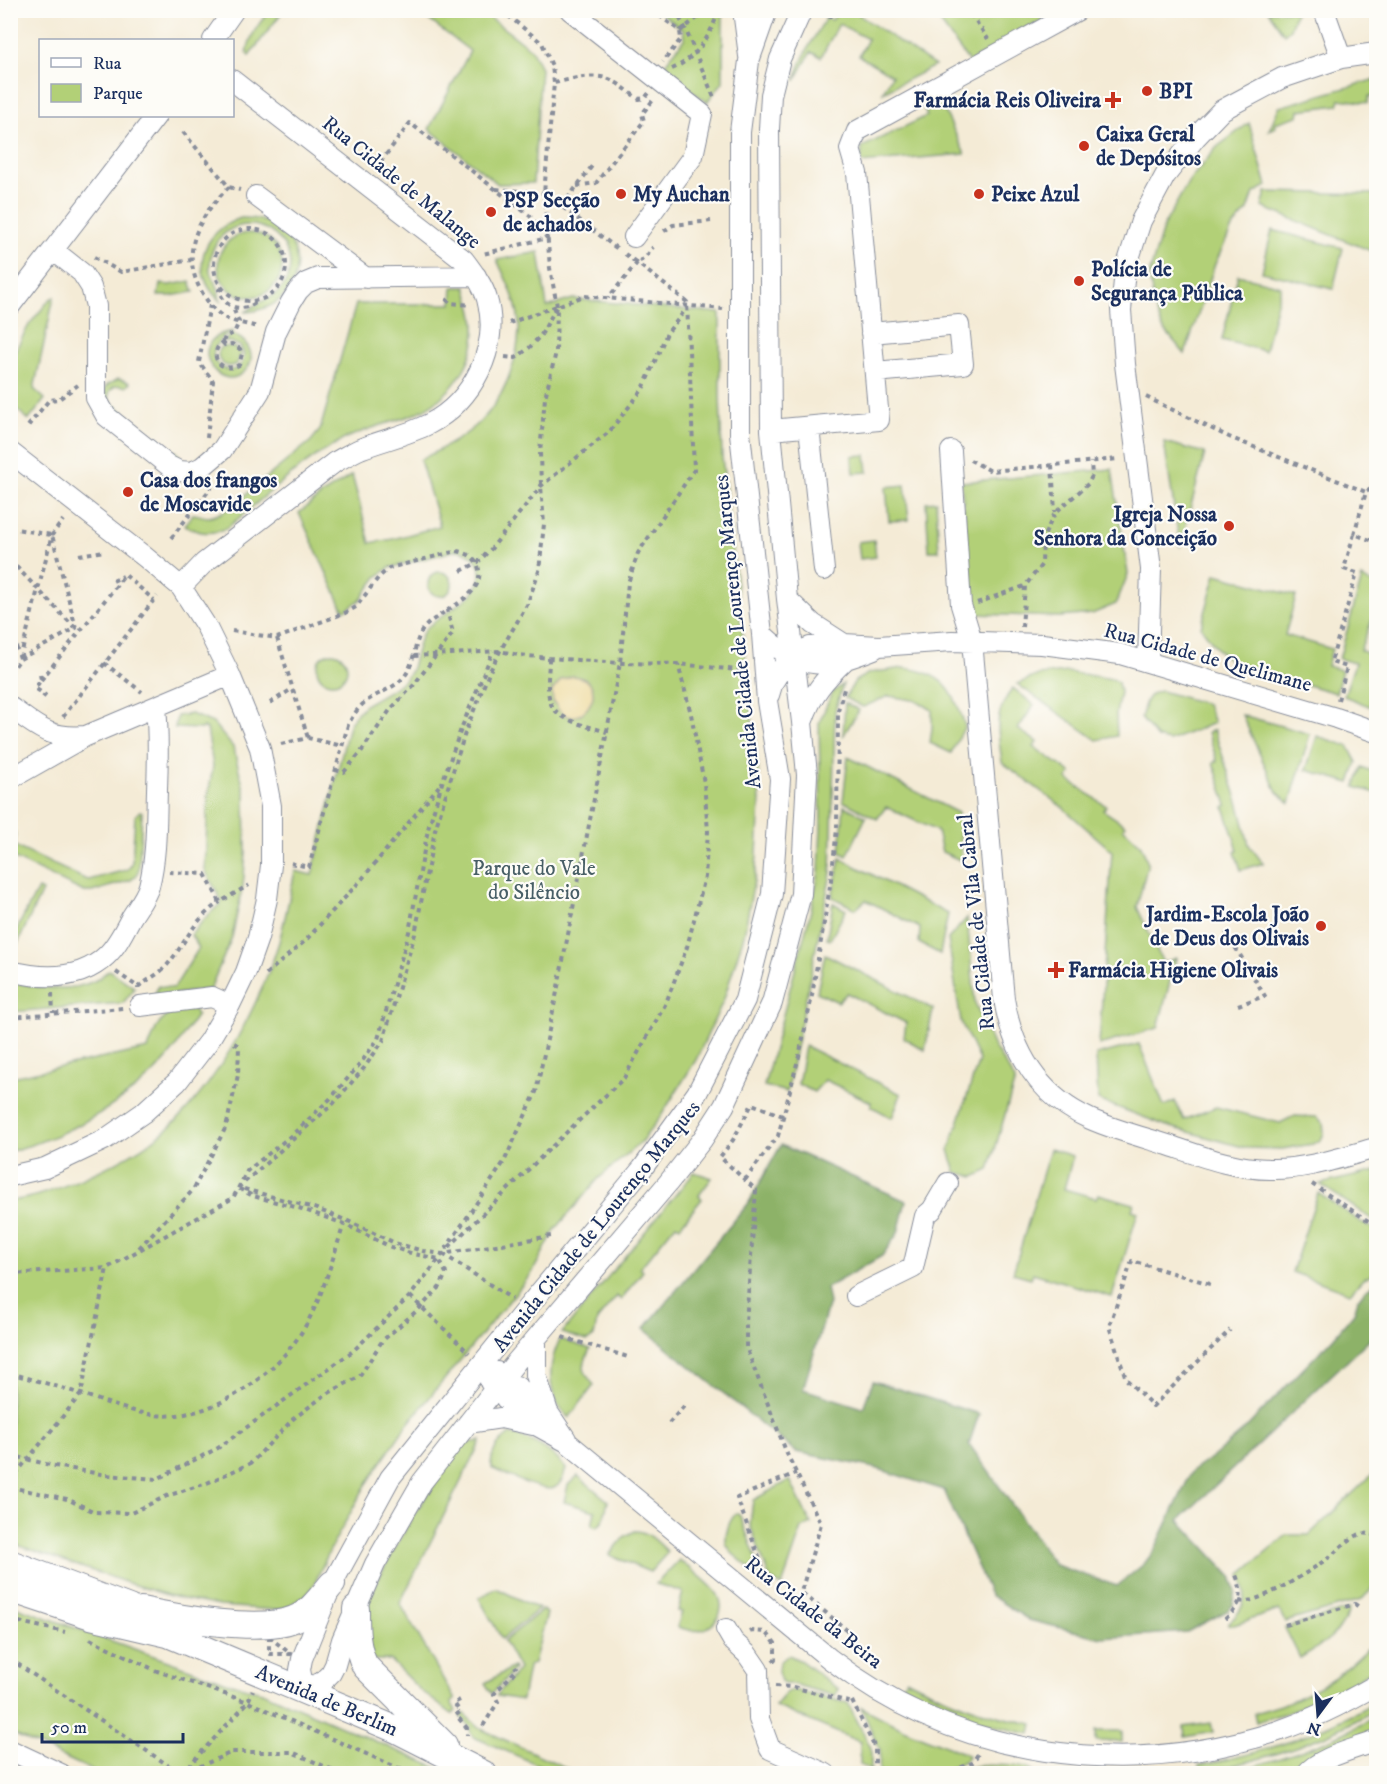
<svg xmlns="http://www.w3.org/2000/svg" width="1387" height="1784" viewBox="0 0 1387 1784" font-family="'IM FELL DW Pica',serif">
<rect width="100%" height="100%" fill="#fdfcf7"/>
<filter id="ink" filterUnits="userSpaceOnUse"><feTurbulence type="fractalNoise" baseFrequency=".0167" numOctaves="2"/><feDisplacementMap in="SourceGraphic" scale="12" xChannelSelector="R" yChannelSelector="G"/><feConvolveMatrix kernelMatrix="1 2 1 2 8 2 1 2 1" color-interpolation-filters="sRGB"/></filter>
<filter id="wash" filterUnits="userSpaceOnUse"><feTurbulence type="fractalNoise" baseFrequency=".008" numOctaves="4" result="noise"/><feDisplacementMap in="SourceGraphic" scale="24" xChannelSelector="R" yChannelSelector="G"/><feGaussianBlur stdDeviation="1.35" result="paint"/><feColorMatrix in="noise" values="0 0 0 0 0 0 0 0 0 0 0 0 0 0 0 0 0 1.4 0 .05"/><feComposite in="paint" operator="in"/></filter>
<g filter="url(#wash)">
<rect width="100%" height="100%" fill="#f4ebd6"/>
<path fill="#b2d077" stroke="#66806a" stroke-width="1.5" d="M840 10 863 11 859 15 935 66 883 92 892 75 859 56 868 39 839 24 821 57 811 52 795 81C801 57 813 39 826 18L832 20Z
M269 11H283L249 56 247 54C249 36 258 25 269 11Z
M417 11H481L531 49 541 68 533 183 498 184 429 129 470 51Z
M658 11H723V82L707 102 662 68 684 39 683 30Z
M932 11H1059L969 62Z
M1268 11H1296L1290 29 1284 34Z
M1376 79V97L1369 96 1368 103 1340 99 1338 105 1299 110 1298 116 1275 123 1276 127 1269 130 1279 107Z
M929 97 939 99 965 154 861 163 862 147 927 116 921 101Z
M1249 123 1267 186 1254 193 1248 210 1232 228 1215 264 1185 354 1162 327 1154 305 1149 275 1164 225 1189 181 1217 147Z
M1266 192 1376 194V253L1262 207Z
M241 218C313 216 316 308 245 312 250 310 253 306 257 304 265 299 273 298 280 290 314 250 252 199 218 240 212 249 209 260 210 271 211 278 216 282 218 288 219 292 219 297 220 301 188 271 202 231 241 218Z
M1272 230 1343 248 1333 289 1262 272Z
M218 265a32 32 0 1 1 64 0a32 32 0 1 1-64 0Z
M539 252 547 307 573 299 720 313V395L722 457 758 769 760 803 756 870 744 935 724 999 696 1060 661 1116 641 1142 598 1179 555 1230 532 1273 406 1426 366 1485 332 1546 312 1588 305 1596 286 1608 275 1610 220 1606 174 1597 128 1583 11 1543 10 1201C37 1198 64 1186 88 1176 119 1162 153 1144 177 1120 221 1076 261 1002 279 942 285 919 290 895 295 871L312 875 349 725 356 714 366 704 394 688 404 680 411 671 421 636 426 628 471 595C487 577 482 554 457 550L389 568 377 577 360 600 344 611 299 513 324 493 352 475 370 543 393 539 440 526 420 460C441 449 462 439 479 423 503 400 518 362 519 330 520 306 507 281 497 260Z
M1238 275 1281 286 1265 351 1222 340Z
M190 281 194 292 170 296H158L160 284 170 285Z
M453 287H466C470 300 475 314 475 327 476 366 447 401 412 415 388 424 362 429 339 442 299 464 263 499 227 528 211 535 199 534 185 525L193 514C199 514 203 517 208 517 215 517 222 512 228 509L311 441 320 430 356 304H452Z
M54 297 34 389 45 399 29 420 15 408 11 399V363L16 349 29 325 50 299Z
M234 331C227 333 220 339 216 346 204 365 237 381 243 360 245 354 243 351 240 346L231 342H225L227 338 233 334C248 341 258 357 245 371 218 398 181 337 234 331Z
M222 345 224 347 231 346 239 350 241 354 237 364C223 371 212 357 222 345Z
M118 379 124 380 130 383 126 387C114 382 104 392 112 403L172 451 177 452 181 458 172 457 109 407 104 390 107 385Z
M1164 442 1205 453 1180 547Z
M866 455 868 472 854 473 852 456Z
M1112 469 1128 574 1116 604 1092 614 1060 617 975 614 961 482Z
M905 485 909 520 889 521 886 487Z
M936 501 939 551H929L926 502Z
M874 540 876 557 860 559 858 542Z
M428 584a12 12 0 1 1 24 0a12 12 0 1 1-24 0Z
M1216 574 1296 596 1285 635 1332 649 1327 666 1342 670 1336 693 1236 665 1218 650 1201 627Z
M1362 578 1376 586V610L1360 650 1376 657V709L1344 696 1355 663 1339 659Z
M317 668a15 15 0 1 1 30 0a15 15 0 1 1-30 0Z
M903 668C943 672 954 690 965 726L951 753 930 743 932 728V710L918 701 889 696 863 707 845 698 855 681 869 673Z
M1067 672 1113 679 1118 683 1120 692 1116 714 1117 736 1097 740 1017 684 1039 675Z
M843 684 835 711 831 873 787 1092 764 1086 810 914 819 872 821 826 819 723 832 693Z
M1013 688 1034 705 1018 729 1037 742 1034 747 1071 773 1067 779 1106 806 1103 810 1125 825 1123 828 1141 845 1148 863 1137 907 1163 963 1176 958 1158 1028 1099 1045 1112 851 1062 807 1002 762C998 731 992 715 1013 688Z
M1161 691 1207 704 1214 723 1169 741 1157 738 1141 718C1145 705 1145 693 1161 691Z
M845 703 859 710 843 736Z
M191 714 213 723 233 747 245 793 246 853 243 886 232 937 210 989 154 997 158 986 174 988 199 948 191 935 205 918 222 902 205 870 208 796 213 766 207 729 203 727 201 729 175 728 177 716Z
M1242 715 1310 734 1290 803 1277 792Z
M1214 730 1239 805 1249 845 1263 863 1241 870 1235 852 1238 850 1224 807 1227 805 1213 762 1217 761 1208 732Z
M1317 736 1348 746 1357 762 1350 783 1306 770Z
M848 757 958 813 962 861 942 852 937 831 886 807 877 819 843 801Z
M1362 767 1376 773V793L1355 787Z
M844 806 866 817 847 856 840 852Z
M140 811 142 812 139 869 136 876 131 880 92 892H84L15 859 11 855V831L13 830 15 833V845L18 848 85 879 89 880 126 870 130 867 132 863 135 816Z
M840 858 948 914 940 954 919 943 920 928 866 900 856 909 832 897Z
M38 889 42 891 11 958V940Z
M833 903 846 910 830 940 827 938Z
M967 918 975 1003 994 1047 1015 1080 989 1170 974 1177 956 1172 949 1150 979 1060 961 1022 948 939Z
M825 954 933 1009 925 1050 904 1038 906 1023 847 993 838 1002 817 992Z
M109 970 135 988 123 1003 11 1012 10 981C36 988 69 993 94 981 99 979 104 974 109 970Z
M191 1004 197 1015C189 1026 182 1038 174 1050 137 1098 69 1136 11 1151V1077L148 1049 157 1026 176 1007Z
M1139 1044 1164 1106 1175 1101 1184 1120 1216 1107 1280 1123 1294 1116 1317 1117 1323 1123 1324 1133 1321 1140 1313 1144 1282 1149 1246 1148 1167 1126 1098 1100 1096 1055Z
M805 1046 901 1094 892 1118 871 1106V1102L825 1080 814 1092 798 1084Z
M1050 1149 1073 1156 1064 1189 1096 1198 1098 1194 1134 1204 1132 1210 1138 1212 1112 1297 1033 1273 1031 1278 1013 1273Z
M1376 1171V1222L1320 1184Z
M694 1172 712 1178 699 1195 702 1199 680 1226 676 1224 640 1268 643 1271 621 1300 617 1296 597 1320 594 1336 587 1341 562 1333Z
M1318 1193 1361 1222 1376 1230V1273L1364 1278 1350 1293 1292 1272Z
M560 1339 590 1349C582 1366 581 1370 594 1385L569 1418C546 1397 547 1365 560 1339Z
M510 1434C532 1439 553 1451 566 1469 564 1476 561 1485 554 1488 543 1493 503 1473 491 1468 491 1452 497 1443 510 1434Z
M481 1441 400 1603 455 1700 451 1702 456 1711 452 1714 422 1692 390 1660H371L367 1603 382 1572 414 1514 451 1460 465 1443Z
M1376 1471V1585L1361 1600 1285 1622 1279 1610 1234 1625 1229 1624 1228 1623C1245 1610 1249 1594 1240 1575L1287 1535H1309Z
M578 1476 608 1501 603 1521 597 1527 592 1525 595 1511 564 1502 568 1485Z
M790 1480 811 1524 802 1528 782 1586 770 1579 750 1525 753 1500Z
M737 1513 740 1516 761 1571 760 1574H757L733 1554 726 1544C725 1534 729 1519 737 1513Z
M635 1531C649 1531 658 1543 668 1552L650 1572 609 1555 625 1536Z
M679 1560C691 1570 709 1581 718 1595 726 1610 717 1627 700 1630 692 1632 685 1629 677 1627L682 1612 678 1611 683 1592 656 1584Z
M496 1588 539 1609 502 1639 479 1598Z
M11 1605 235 1685 262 1692 449 1773H98L11 1733Z
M1349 1609C1344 1632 1319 1647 1300 1658L1285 1628Z
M542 1610 547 1613 534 1663 528 1667 522 1700 497 1696V1695L519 1669 504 1641Z
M1376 1639V1668C1340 1691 1298 1711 1256 1722L1254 1713C1302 1701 1345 1676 1376 1639Z
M789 1655 801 1661 838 1689 835 1696 793 1684H784L781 1681 778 1672 779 1662Z
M513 1667 514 1669 492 1694 485 1683Z
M906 1679C946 1700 988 1716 1033 1724L1031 1734C986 1726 942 1710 901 1688Z
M793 1690 848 1703 871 1748V1771L860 1765V1742L775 1706 787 1692Z
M1376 1701V1709C1322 1742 1262 1761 1200 1772L1199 1765C1262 1754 1321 1734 1376 1701Z
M861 1707 910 1732 966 1754 968 1756 965 1761 938 1773H879L880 1750Z
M463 1713 481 1729 578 1773H557L476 1738 470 1733V1727L460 1716Z
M1376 1716V1732L1302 1766 1296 1773 1225 1774C1278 1760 1329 1744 1376 1716Z
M1211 1723 1213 1732 1185 1737 1184 1727Z
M1096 1731H1122V1742L1096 1741Z
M979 1765C996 1766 1021 1763 1036 1773H951Z"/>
<path fill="#8db268" stroke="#547063" stroke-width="1.5" d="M781 1145 906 1201 898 1233 882 1256 826 1288 829 1303 803 1389 863 1408 873 1381 979 1414 969 1444 1055 1565 1117 1586 1144 1564 1154 1551 1192 1471 1214 1456 1242 1432 1333 1338 1354 1313 1358 1299 1364 1291 1376 1283V1333L1179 1520 1231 1576 1236 1592 1233 1605 1229 1610 1187 1632 1102 1638 1029 1620 990 1595 944 1490 875 1468 796 1452 644 1329 748 1204Z"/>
<path fill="#eeda9e" stroke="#84847e" stroke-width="1.5" d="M572 676C620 680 574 745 554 702L553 703 552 689 553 690 561 680Z"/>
</g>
<g filter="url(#ink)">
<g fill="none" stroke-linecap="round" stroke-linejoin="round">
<defs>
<path id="minor" d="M570 10 702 114 693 156 634 237
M743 10 749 56
M767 10 749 61 740 132V433L762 634 767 701 780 779 772 894 745 1000 697 1093 642 1169 526 1309 390 1478 332 1584 302 1659 300 1670 304 1690 322 1682 331 1673 335 1665 342 1640 375 1564 422 1482 516 1362 668 1183 702 1140 724 1106 772 1003 801 894 807 775 802 722 787 599 771 430 769 129 771 95 780 59 802 10
M1324 10 1341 58
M213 40 234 10
M256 196 366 278
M53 250 82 273 91 287 96 306V398L106 416 169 466 179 471 192 472 202 467 222 450 260 391 276 332 291 302 298 291 306 283 318 278 476 276
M10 306 156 116
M871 333 959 325 963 364 875 372
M809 427 824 570
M771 430 879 420 857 173 850 149 857 131 1078 10
M951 451 961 605 972 641 1004 999C1013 1053 1039 1096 1090 1119 1115 1130 1142 1137 1168 1145 1201 1156 1234 1169 1270 1169 1306 1170 1342 1157 1376 1148
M10 452 145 557 181 587 206 626 230 675 260 748 271 806V865L267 899 258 938 246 972 230 1005 208 1042 177 1082 143 1113 104 1140 45 1168 10 1176
M181 587 204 563 335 462C343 458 351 453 360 449 383 440 407 435 429 424 472 402 501 347 487 299 483 285 473 272 464 260L232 80
M787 599 813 624 844 644
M762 634C802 673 826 668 874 649
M1148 662 1151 569 1125 364 1121 310 1125 271 1141 221 1165 176 1196 137 1222 110 1282 78 1341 58 1376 53
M769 695 773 682 784 665 800 651 810 647 844 644 879 646 952 641 1042 644 1120 654 1336 718 1376 732
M10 707C39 728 49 739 86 736L230 675
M803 720C812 694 824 680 844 661
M10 779 84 737
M10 971C43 979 80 981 106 956 117 946 124 931 131 918 137 908 146 897 149 886 157 855 156 822 157 790 158 762 159 735 156 708
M140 1006 212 997 230 1005
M856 1296 913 1268 925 1216 932 1210 948 1183
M536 1339V1375L548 1412
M497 1372 499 1383 506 1399 536 1425 567 1442 830 1659C959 1758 1124 1781 1278 1731 1313 1719 1345 1703 1376 1685
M490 1382 516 1386 520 1389 548 1412 566 1439
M468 1423 501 1418 533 1425
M726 1629 733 1641 747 1654 758 1670 759 1719 770 1749 826 1774
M10 1750 61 1774
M1306 1774C1319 1757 1356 1749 1376 1741"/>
<path id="major" d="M10 1563 129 1608 148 1620
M10 1589 91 1616 168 1634 395 1729 484 1774
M356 1609C356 1630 356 1647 365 1666L444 1745
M141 1610C178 1618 260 1633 294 1619 310 1613 321 1597 332 1584"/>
</defs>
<use href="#minor" stroke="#888d9a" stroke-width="22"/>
<use href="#major" stroke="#888d9a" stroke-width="28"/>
<path stroke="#888d9a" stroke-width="4" stroke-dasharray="4.5 4.5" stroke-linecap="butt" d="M501 10 542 43 552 66 554 83
M652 10 680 31 681 39 663 62
M675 10 685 28 715 100
M963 10 971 14 988 39
M820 12 831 16 837 10
M680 31 708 10
M672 69C698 57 710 36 719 10
M183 132 229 187 240 190
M375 169 410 123 530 216 547 238 483 254
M577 186 596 183 644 121 642 114 654 99
M229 187C201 214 180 248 199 287 205 298 212 309 222 316 232 322 246 324 258 327
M496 189 544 193 619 250
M562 206 592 166
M214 265a36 36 0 1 1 72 0a36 36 0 1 1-72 0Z
M664 231 673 225 711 221
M625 254 637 263 646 257 653 247
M94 257 121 272 191 260
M222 288 219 290C223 306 239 313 254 304L253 300
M446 299 450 303 471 305
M509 323 557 306
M222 342 225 345 232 344 240 349 242 354 239 365C221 374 207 356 222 342Z
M223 342 225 337 234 333 239 322 233 308
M505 357 516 358 529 348 541 335 557 306 584 296 723 309
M1146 397 1229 437 1366 492
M28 426 49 400 59 399 78 385
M207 438 213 381 199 362 210 305
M970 460 991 471 1118 459
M1052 465 1055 512
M10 528 52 535 76 628 20 659
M1354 534 1366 492 1376 486
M171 538 211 488 209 484
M79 555 104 551
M10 560 74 627
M461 571 477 563 491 549 541 486 609 432 643 389 667 333 687 308
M113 581 123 576
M977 603 1025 586
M1022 627 1025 586 1042 564 1043 538 1055 513 1088 484 1092 476 1091 462
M10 629 20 658
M232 631 277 638 345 613 356 607 378 578 389 568 457 551C466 553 475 556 478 566 488 597 440 609 424 628 413 641 416 664 403 678 392 690 376 693 364 703 357 709 352 717 348 725L309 867 290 863
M277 638 308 738
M414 656 500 651 518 655 549 658 620 663 678 664 747 671
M549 658C549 672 546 688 550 701 555 721 589 726 607 732
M104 663 142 692
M10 673 20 659 52 535 63 520
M40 674 41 680 35 688 45 695 41 700
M41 680 125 575 154 600
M1338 700 1347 667 1331 662 1357 573 1344 569 1354 534 1376 542
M270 703 292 689
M63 717 157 596
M281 744 308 738 342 746
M335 770 344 772 361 752 390 710 413 686 453 633 447 610
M169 872 205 874 220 902 249 885
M1226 932 1265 996 1238 1005
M116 972 138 987V989
M266 974 305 941 362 879 439 786
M138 987C147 980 161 973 168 964 187 941 193 920 220 902
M52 993 53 1013
M10 1017 123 1008
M783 1116 752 1104 733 1140 720 1157 756 1190 746 1322V1347L787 1454 821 1524 801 1592 854 1636
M745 1180 778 1136 799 1056 811 1001 831 880 837 829 838 711 844 689
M1312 1184 1376 1226
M238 1188 334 1103 364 1068 383 1041 415 934 435 830 449 784 466 730 489 673 500 651 527 605 539 571 544 524 541 486 540 452 545 398 556 352 557 306 550 268 544 193 554 83C573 79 597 71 615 82 624 87 631 94 639 99L645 98 649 93
M244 1189 314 1208 348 1221 395 1243 423 1251 442 1254 551 1236 554 1238
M449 1247 570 1129 624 1078 666 1003 687 947 705 877 708 831 704 783 691 714 678 664
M139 1248 193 1190 226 1127 238 1075 239 1046 231 1041
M443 1254 512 1299
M10 1274 107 1268
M1210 1284 1132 1261 1109 1326 1126 1379 1153 1406 1230 1330
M410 1296 469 1353
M562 1337 628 1357
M10 1373C34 1380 57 1386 81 1394 106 1402 129 1412 155 1415 213 1422 281 1372 307 1323 324 1292 333 1257 344 1224
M669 1423 685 1405
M10 1455 50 1465 106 1475 157 1479 218 1448 353 1351 410 1296 439 1259 504 1162 536 1092 557 992 620 663 628 583 638 553 694 470 687 302 637 263 608 298
M10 1481 81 1394 107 1268 233 1198 247 1171 293 1134 330 1099 360 1064 378 1039 409 932 428 829 442 783 461 729 493 651
M10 1487 67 1499 95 1512 131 1513 167 1496 207 1483 251 1463 293 1419 325 1395 360 1376 382 1341 421 1307 440 1287 446 1273 439 1259 414 1254 391 1247 344 1224 299 1208 253 1196 238 1188
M769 1584 737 1498 796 1473
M1239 1601C1257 1606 1312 1570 1328 1558 1338 1551 1347 1540 1358 1535 1365 1532 1370 1534 1376 1536
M1225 1619C1242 1605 1244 1595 1236 1575
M10 1620 65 1632
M1285 1625 1355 1604 1360 1608
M750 1632 752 1631 766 1632 775 1643V1659L773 1661
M269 1637 291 1654H269Z
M90 1639 157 1671 248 1702 412 1774
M10 1654 14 1661
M10 1659 181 1774
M775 1686 793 1687 853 1703
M460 1700 454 1703 460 1712 456 1715 467 1728V1735
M852 1701 875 1748V1774
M483 1726 498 1702 494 1694 517 1669 515 1666
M182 1773 248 1702 253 1690
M183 1774 232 1752H292L342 1774
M944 1774 972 1763 978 1754"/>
<use href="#minor" stroke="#fff" stroke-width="20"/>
<use href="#major" stroke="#fff" stroke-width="26"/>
</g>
</g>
<g fill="#c8321e" stroke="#fdfcf7" stroke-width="2">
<circle cx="1147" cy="91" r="6"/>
<path d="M1110 91h6v6h6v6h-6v6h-6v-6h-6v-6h6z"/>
<circle cx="1084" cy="146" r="6"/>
<circle cx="621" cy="194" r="6"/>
<circle cx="979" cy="194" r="6"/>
<circle cx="491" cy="212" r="6"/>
<circle cx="1079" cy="281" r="6"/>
<circle cx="128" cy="492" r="6"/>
<circle cx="1229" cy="526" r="6"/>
<circle cx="1321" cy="926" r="6"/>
<path d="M1053 961h6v6h6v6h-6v6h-6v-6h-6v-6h6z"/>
</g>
<g text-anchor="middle" stroke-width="4.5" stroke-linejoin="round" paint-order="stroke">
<g font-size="21" font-weight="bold" fill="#1b2f5e" stroke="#fdfcf7" text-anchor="start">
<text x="1159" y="98">BPI</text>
<text x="1101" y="107" text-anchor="end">Farmácia Reis Oliveira</text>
<text x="1096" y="141">Caixa Geral<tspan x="1096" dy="24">de Depósitos</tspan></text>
<text x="633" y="201">My Auchan</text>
<text x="991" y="201">Peixe Azul</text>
<text x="503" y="207">PSP Secção<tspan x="503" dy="24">de achados</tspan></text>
<text x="1091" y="276">Polícia de<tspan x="1091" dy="24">Segurança Pública</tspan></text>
<text x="140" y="487">Casa dos frangos<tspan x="140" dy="24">de Moscavide</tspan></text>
<text x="1217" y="521" text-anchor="end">Igreja Nossa<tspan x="1217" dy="24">Senhora da Conceição</tspan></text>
<text x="1309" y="921" text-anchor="end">Jardim-Escola João<tspan x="1309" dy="24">de Deus dos Olivais</tspan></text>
<text x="1068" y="977">Farmácia Higiene Olivais</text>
</g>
<g font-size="21" fill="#1b2f5e" stroke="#fdfcf7">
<text transform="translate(402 182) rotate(39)" y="7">Rua Cidade de Malange</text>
<text transform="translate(737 632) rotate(-96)" y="7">Avenida Cidade de Lourenço Marques</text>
<text transform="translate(1208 657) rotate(15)" y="7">Rua Cidade de Quelimane</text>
<text transform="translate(976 922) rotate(-96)" y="7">Rua Cidade de Vila Cabral</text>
<text transform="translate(596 1226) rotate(-51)" y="7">Avenida Cidade de Lourenço Marques</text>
<text transform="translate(814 1612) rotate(38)" y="7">Rua Cidade da Beira</text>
<text transform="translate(327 1700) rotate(23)" y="7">Avenida de Berlim</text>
</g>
<g font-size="21" fill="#485f66" stroke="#fdfcf7">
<text x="534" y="875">Parque do Vale<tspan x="534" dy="24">do Silêncio</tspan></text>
</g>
</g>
<rect width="1387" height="1784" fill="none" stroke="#fdfcf7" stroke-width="36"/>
<rect x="39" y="39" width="195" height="78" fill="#fdfcf7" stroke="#a3aaba" stroke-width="1.5"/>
<rect x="51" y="58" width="30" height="9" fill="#ffffff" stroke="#a3aaba" stroke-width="1.5"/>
<text x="93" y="69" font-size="18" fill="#1b2f5e">Rua</text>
<rect x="51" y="84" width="30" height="18" fill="#b2d077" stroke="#a3aaba" stroke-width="1.5"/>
<text x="93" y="99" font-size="18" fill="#1b2f5e">Parque</text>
<g transform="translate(1318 1715) rotate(196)" stroke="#fdfcf7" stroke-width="4.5" paint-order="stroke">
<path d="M0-4.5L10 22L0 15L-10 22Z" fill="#1b2f5e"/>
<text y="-9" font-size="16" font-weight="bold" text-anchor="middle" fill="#1b2f5e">N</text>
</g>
<path d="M42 1733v9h141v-9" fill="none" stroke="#1b2f5e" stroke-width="3"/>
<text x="51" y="1733" font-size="18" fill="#1b2f5e" stroke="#fdfcf7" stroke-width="4.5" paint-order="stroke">50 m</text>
</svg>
